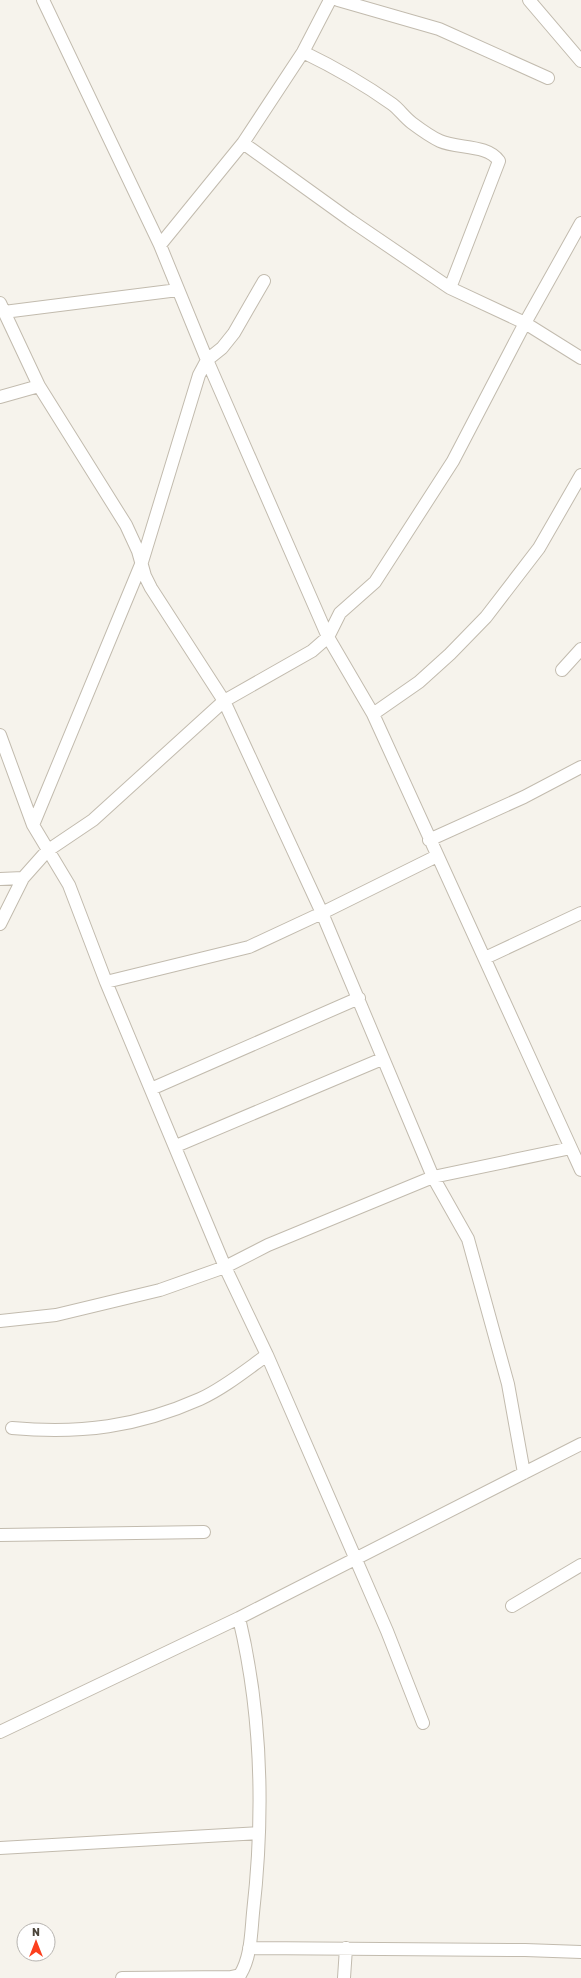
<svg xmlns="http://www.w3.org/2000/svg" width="581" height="1978" viewBox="0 0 581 1978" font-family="Rubik,sans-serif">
<rect width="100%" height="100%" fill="#f6f3ec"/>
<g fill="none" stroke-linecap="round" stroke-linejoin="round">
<defs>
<path id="street" d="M43 0 160 245 207 360 328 637 373 714 581 1170
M338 0 439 29 548 78
M529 0 581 61
M303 52C334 67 364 84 392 104 399 109 404 117 412 123 420 129 431 137 440 141 458 149 487 144 499 161L450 288
M243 143 350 220 450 288 525 323 581 358
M160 245 243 143 303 52 330 0
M0 303 39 386 126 525 138 551 145 576 151 588 224 701 322 913 433 1177 468 1239 508 1384 524 1473
M4 312 178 290
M0 397 39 386
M562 670 581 649
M373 714 419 682 450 654 486 617 539 548 581 475
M0 735 33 825 69 885 106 982 225 1267 267 1355 387 1631 423 1723
M33 825 142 562 199 375 207 360 222 348 234 333 264 281
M429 840 524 797 581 767
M0 879 23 878
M0 924 23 878 47 851 93 820 224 701 312 651 328 637 340 613 375 582 453 461 525 323 581 223
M485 958 581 913
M106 982 249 947 322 913 437 856
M151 1089 359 998
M176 1146 382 1059
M0 1321 56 1315 160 1290 225 1267 268 1245 433 1177 571 1148
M12 1428C81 1434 137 1427 200 1399 224 1388 246 1370 267 1355
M0 1535 204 1532
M512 1606 581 1565
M0 1732 239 1618 581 1444
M0 1848 259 1833
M249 1948 525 1950 581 1952
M122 1978 231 1977 240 1975C251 1957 251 1934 253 1913 264 1816 262 1714 239 1618
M344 1978 346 1948"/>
</defs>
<use href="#street" stroke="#c2bbae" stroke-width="14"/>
<use href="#street" stroke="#fff" stroke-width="12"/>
</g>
<g transform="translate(36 1942)"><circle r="19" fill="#ffffff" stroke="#b7b4b0"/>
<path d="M0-3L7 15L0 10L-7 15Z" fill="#fc3f1d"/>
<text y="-6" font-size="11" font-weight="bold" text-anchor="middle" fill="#4b4439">N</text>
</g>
</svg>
